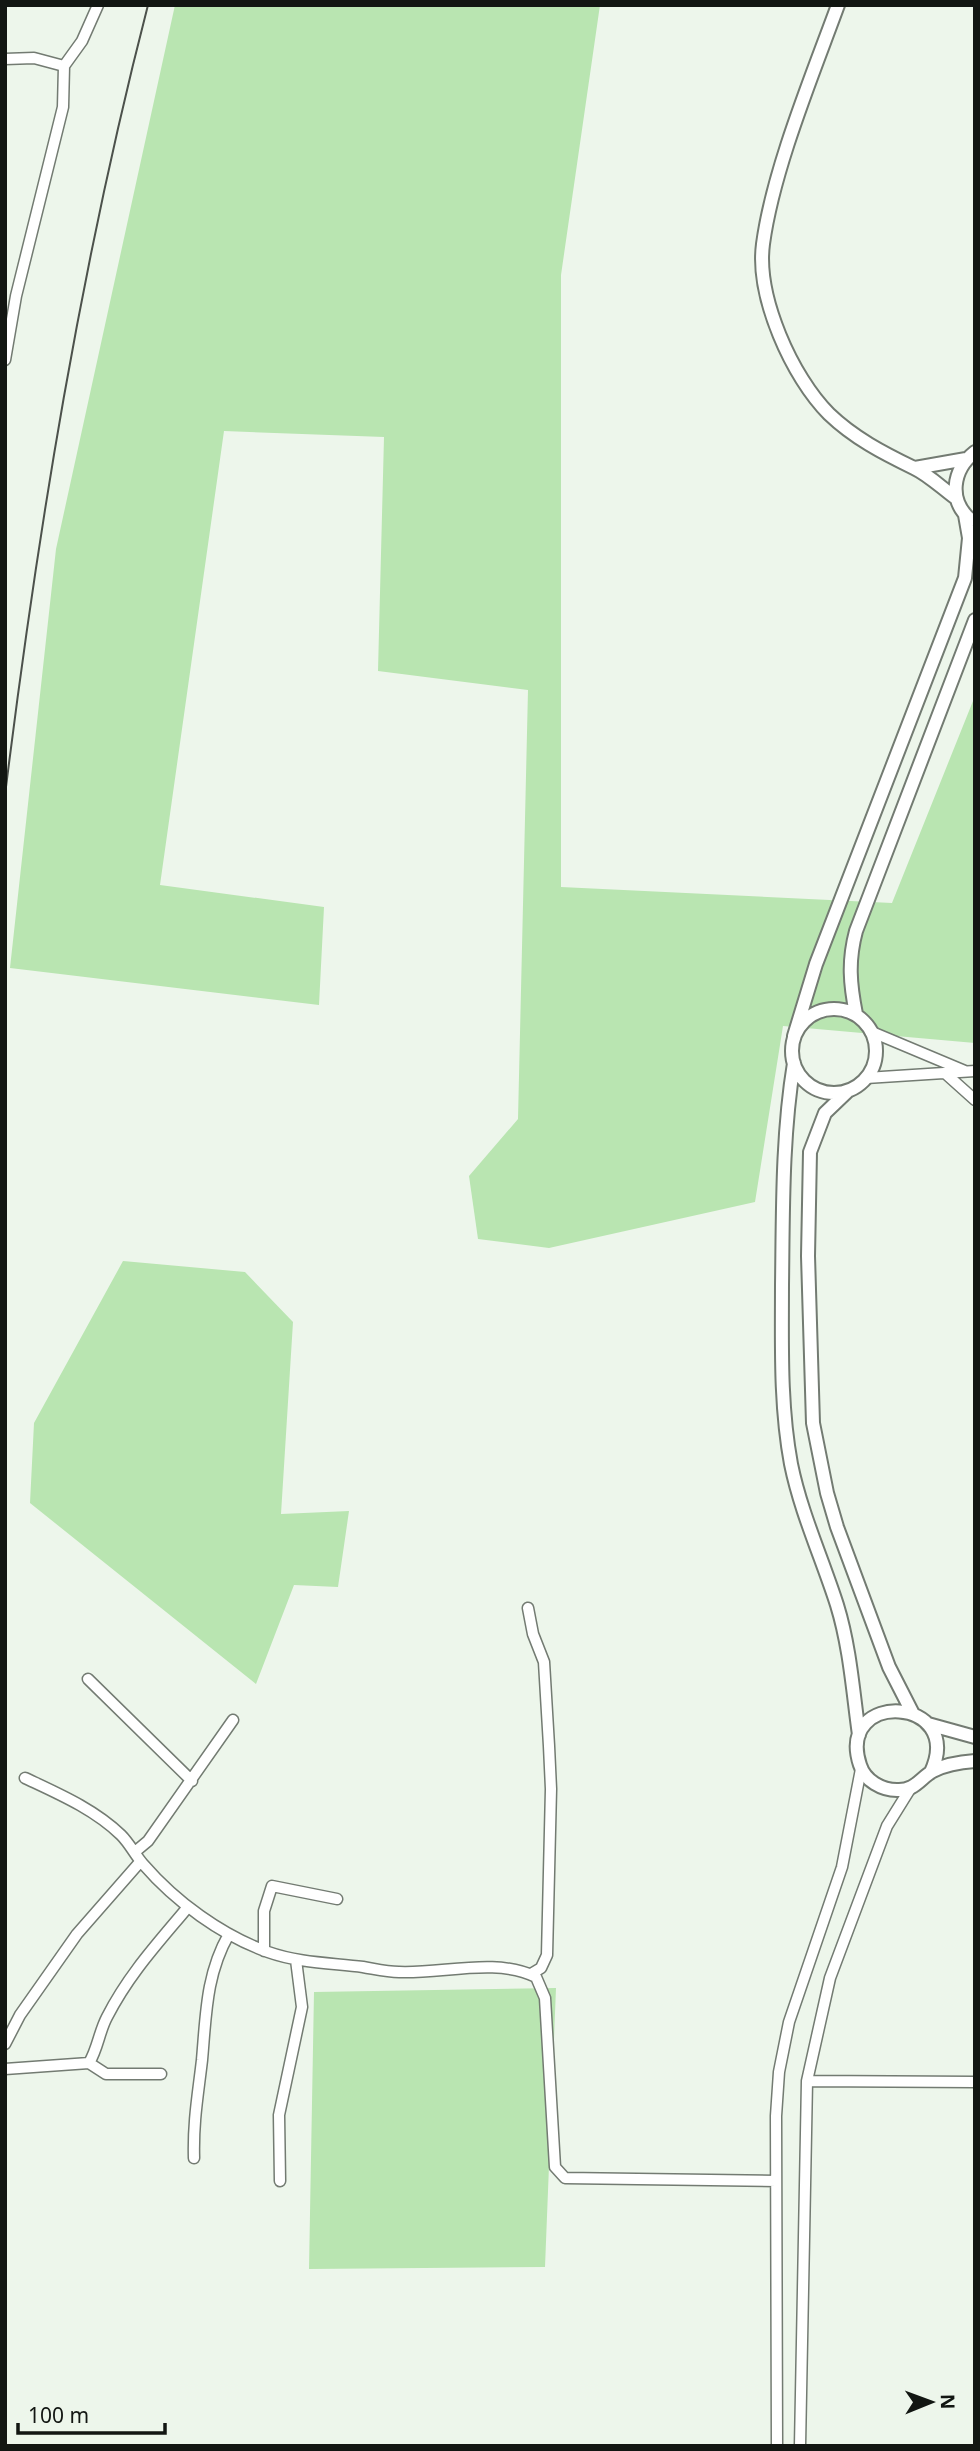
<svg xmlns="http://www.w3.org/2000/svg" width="980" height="2451" viewBox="0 0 980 2451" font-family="'Noto Sans',sans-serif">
<rect width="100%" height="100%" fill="#edf6eb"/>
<path fill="#b9e5b1" d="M175 5H600L561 275V887L892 903 975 696V1043L783 1026 755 1202 549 1248 478 1239 469 1176 518 1119 528 690 378 671 384 437 224 431 160 885 324 907 319 1005 10 968 56 549Z
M123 1261 245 1272 293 1322 281 1514 349 1511 338 1587 294 1585 256 1684 30 1503 34 1423Z
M556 1988 545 2267 309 2269 314 1992Z"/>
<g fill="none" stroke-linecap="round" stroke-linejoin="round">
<defs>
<path id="minor" d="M5 59 34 58 64 66
M5 360 16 296 63 107 64 66 82 41 98 5
M872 1032 965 1071
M946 1074 975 1100
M866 1078 975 1071
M528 1608 533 1634 544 1662 549 1746 551 1789 547 1955 541 1968 531 1974
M88 1679 192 1781
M25 1778C59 1794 94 1809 121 1835 130 1844 135 1855 143 1864 176 1902 221 1935 268 1952 299 1963 331 1963 363 1967 375 1969 387 1972 399 1972 443 1974 495 1957 536 1977L545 1998 555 2167 565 2178 776 2181
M136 1851 148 1841 233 1720
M264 1951V1911L272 1886 337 1899
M5 2044 20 2015 77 1934 140 1862
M89 2063C98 2048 99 2032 107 2017 129 1974 158 1943 188 1907
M5 2069 89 2063 106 2074H161
M807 2081 975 2082
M194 2158C193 2121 198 2095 202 2060 206 2015 206 1974 229 1934
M280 2181 279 2115 302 2007 296 1960
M777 2446 776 2116 779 2072 789 2022 842 1867 861 1769
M800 2446 807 2081 830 1978 887 1826 910 1789"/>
<path id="tertiary" d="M838 5C812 76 773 170 763 244 756 297 792 377 829 414 854 438 883 453 914 468 929 475 943 489 957 499
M915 468 966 459
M971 520C948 501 952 470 975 452
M792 1051a42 42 0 1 1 84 0a42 42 0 1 1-84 0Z
M856 1014C850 984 848 961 856 931L975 620
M794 1036 816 964 965 578 969 538 965 515
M794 1063C782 1136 783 1211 782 1285 782 1345 780 1405 791 1464 801 1513 822 1558 837 1605 850 1647 853 1692 859 1735
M848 1091 825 1113 810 1152 808 1256 813 1423 827 1493 837 1527 889 1667 912 1712
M928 1724 975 1737
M931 1772C966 1696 835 1689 860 1765 865 1781 882 1790 897 1790 915 1791 920 1778 933 1771 946 1764 961 1762 975 1761"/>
</defs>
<use href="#minor" stroke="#737b72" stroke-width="13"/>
<use href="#tertiary" stroke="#737b72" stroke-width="16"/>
<use href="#minor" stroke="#fff" stroke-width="10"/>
<use href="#tertiary" stroke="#fff" stroke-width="12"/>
<path stroke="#4c514b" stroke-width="2" d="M5 795C38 529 81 265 148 5"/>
</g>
<rect width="980" height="2451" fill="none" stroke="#121612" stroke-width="14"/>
<g transform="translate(931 2402) rotate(89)" stroke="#edf6eb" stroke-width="5" paint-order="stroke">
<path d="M0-5L12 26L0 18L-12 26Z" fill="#121612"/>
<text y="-10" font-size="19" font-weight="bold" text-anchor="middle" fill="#121612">N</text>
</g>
<path d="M18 2423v10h147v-10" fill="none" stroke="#121612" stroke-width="3.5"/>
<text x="28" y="2423" font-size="21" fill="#121612" stroke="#edf6eb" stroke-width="5" paint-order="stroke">100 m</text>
</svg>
